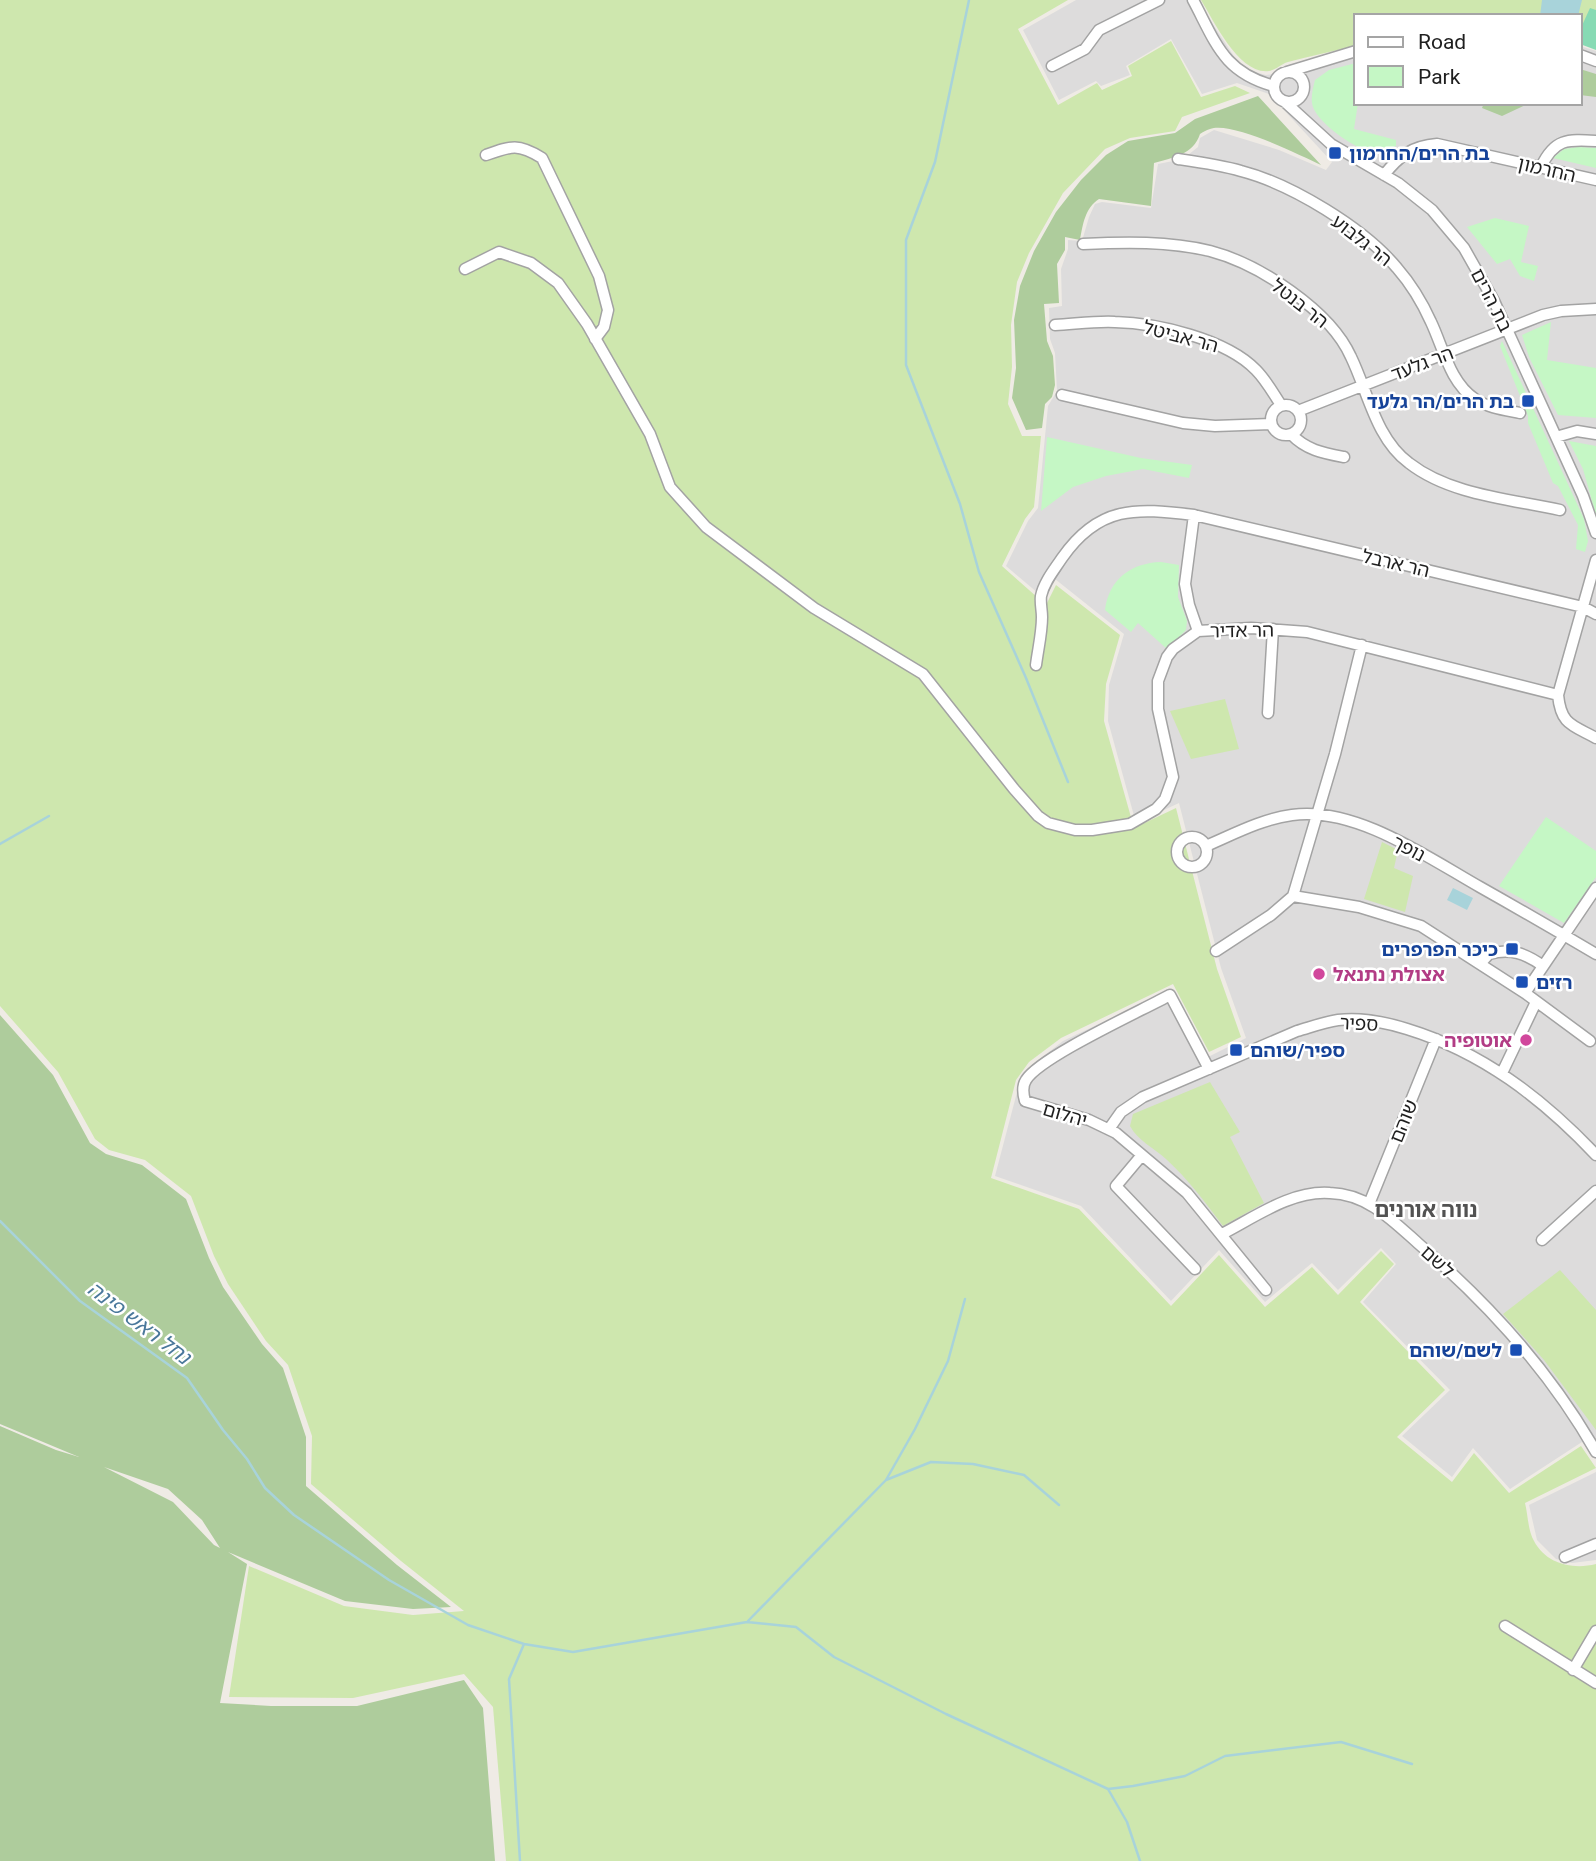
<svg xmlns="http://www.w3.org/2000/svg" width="1596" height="1861" viewBox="0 0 1596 1861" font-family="Roboto,'Noto Sans Hebrew',sans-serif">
<rect width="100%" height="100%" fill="#efebe5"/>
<path fill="#dddcdc" d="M1076 0H1197L1239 64 1251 71 1266 75 1273 74 1285 66 1356 49V103H1580V46L1596 51V1459L1582 1442 1510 1489 1473 1448 1452 1477 1402 1436 1450 1390 1363 1302 1396 1264 1381 1248 1338 1290 1312 1263 1265 1302 1219 1250 1171 1301 1081 1206 995 1176 1020 1081 1032 1065 1063 1041 1172 989 1208 1057 1246 1038 1221 968 1179 803 1136 823 1108 721 1109 685 1124 634 1055 579 1045 599 1006 566 1028 521 1038 508 1048 406 1057 391 1055 353 1050 339 1049 308 1062 306 1061 269 1068 249V240L1082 241 1089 217 1095 204 1102 202 1151 208 1158 164 1183 159 1198 147 1200 138 1214 130 1279 150 1326 170 1332 162 1269 94 1237 83 1202 94 1171 39 1126 66 1130 75 1101 86 1096 81 1059 100 1023 30Z
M1596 1472V1560L1572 1563 1556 1559 1537 1540 1529 1505Z"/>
<path fill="#cee7ae" d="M0 0H1068L1018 29 1058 105 1097 83 1102 90 1132 76 1128 66 1171 41 1201 97 1235 86 1250 93 1182 117 1175 131 1130 138 1105 149 1063 193 1029 253 1017 282 1011 325 1012 367 1008 404 1022 436H1041L1034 507 1025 519 1002 566 1046 605 1056 585 1120 635 1106 684 1104 721 1134 828 1176 808 1217 969 1241 1037 1209 1052 1173 984 1061 1038 1029 1062 1016 1080 991 1178 1079 1209 1171 1306 1219 1255 1265 1307 1312 1267 1338 1295 1381 1251 1394 1264 1360 1302 1445 1390 1397 1437 1452 1482 1474 1453 1509 1493 1581 1446 1596 1468 1525 1503C1528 1515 1528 1531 1534 1541 1546 1564 1573 1570 1596 1564V1861H506L493 1707 464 1674 353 1698 229 1697 249 1566 344 1606 413 1615 464 1611 401 1561 311 1484 312 1436 288 1365 266 1341 228 1284 214 1256 191 1196 145 1160 109 1150 95 1139 58 1072 0 1006Z
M1201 0H1596V47L1580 42V16H1356V46C1333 51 1310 56 1288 62 1281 64 1276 70 1269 71 1239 75 1214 21 1201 0Z
M1225 699 1239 749 1191 759 1170 711Z
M1382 842 1398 850 1394 868 1413 876 1405 912 1364 899Z
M1210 1082 1240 1132 1230 1137 1264 1203 1223 1226C1205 1202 1188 1179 1166 1159 1153 1147 1138 1141 1130 1126L1133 1114Z
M1560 1270 1596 1310V1430L1544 1360 1503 1314Z"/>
<path fill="#aecc9c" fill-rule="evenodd" d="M1580 69 1596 74V97L1580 95Z
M1258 96 1321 165C1299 155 1232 121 1210 129 1206 130 1203 132 1200 134 1193 155 1174 157 1154 163L1151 206 1099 199C1085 208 1083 224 1080 240L1065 237V250L1057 264 1059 303 1044 304 1047 341 1053 356 1055 385 1052 397 1045 404 1042 428 1026 430 1012 398 1016 368 1014 320 1020 286 1034 251 1056 212 1081 180 1106 155 1128 141 1175 133 1195 119Z
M1484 103H1530L1502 116 1482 108Z
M0 1015 53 1075 90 1143 106 1154 142 1165 186 1199 209 1258 223 1287 262 1344 283 1368 306 1437V1486L397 1565 451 1607 413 1609 345 1601 228 1552 247 1564 220 1703 271 1706H357L464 1680 483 1708 495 1861H0V1426L56 1450 79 1457 0 1424ZM104 1467 168 1489 202 1520 220 1548 214 1545 173 1502Z"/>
<path fill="#c5f7c5" d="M1356 63 1358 103 1354 129 1396 140V146C1389 149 1382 152 1374 152 1357 151 1319 124 1313 107 1310 99 1313 88 1315 80L1329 70Z
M1578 147 1596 148V168L1553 158 1564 149Z
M1495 218 1529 226 1521 262 1538 266 1534 281 1520 276 1510 259 1497 264 1467 227Z
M1551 322 1547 360 1596 368V418L1558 415 1529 357 1522 335Z
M1502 341 1584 519 1588 541 1585 552 1576 549 1578 525 1558 486 1553 483 1528 423V416L1500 346Z
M1047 437 1141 458 1192 465 1189 478 1143 469 1106 476 1073 487 1041 511Z
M1569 441 1596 446V515L1583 469Z
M1161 562 1179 565 1178 597 1187 621 1186 630 1167 649 1138 623 1131 632 1105 610C1109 579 1131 563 1161 562Z
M1546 817 1596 851V877L1564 923 1499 886Z"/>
<path fill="#87dab4" d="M1590 8 1596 10V50L1580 44V30Z"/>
<path fill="#a8d3da" d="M1542 0H1582L1578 16H1540Z
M1453 888 1473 898 1467 910 1447 900Z"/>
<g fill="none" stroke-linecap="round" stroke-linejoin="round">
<path stroke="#a8d3da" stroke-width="2.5" d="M969 0 935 162 906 240V365L960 504 979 572 1026 678 1068 782
M0 844 49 816
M0 1221 80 1301 187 1378 223 1430 247 1459 265 1488 294 1515 389 1580 468 1625 524 1644 509 1679 520 1861
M886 1480 931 1462 973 1464 1024 1475 1059 1505
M748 1621 886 1480 915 1429 948 1361 965 1299
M524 1644 573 1652 747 1622 796 1627 834 1657 946 1714 1108 1789 1127 1822 1140 1861
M1108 1789 1133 1786 1185 1776 1225 1756 1341 1742 1412 1764"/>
<defs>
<path id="minor" d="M1193 0C1216 43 1223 72 1274 86
M1580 55 1596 61
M1052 66 1085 49 1099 30 1159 0
M1287 72 1356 51
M1274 87a15 15 0 1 1 30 0a15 15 0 1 1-30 0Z
M1285 102 1331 144 1398 183 1432 210 1464 248 1494 301 1583 496 1596 533
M486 155C511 146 518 143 542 158L599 276 608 310 604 327 595 339
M1178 159C1199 162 1221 165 1241 171 1291 184 1364 228 1397 268 1411 284 1422 302 1431 322 1443 347 1450 383 1475 399 1488 408 1505 410 1520 413
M1541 167C1554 139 1567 139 1596 141
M1384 175C1399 156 1412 146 1437 144L1596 180
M1083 244C1125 242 1168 241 1210 251 1259 264 1330 310 1351 357 1368 392 1376 439 1409 463 1450 495 1510 499 1560 510
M465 269 499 252 531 263 558 283 587 324 650 434 670 487 706 527 814 608 923 674 1014 789 1038 816 1048 823 1075 830H1092L1130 824 1156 809 1165 799 1173 777 1158 709V681L1167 657 1173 649 1198 631 1251 628 1307 632 1558 695
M1055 325C1075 324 1095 321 1115 322 1157 323 1226 339 1256 370 1266 380 1273 393 1281 405
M1062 395 1183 423 1215 426 1271 424
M1271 420a15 15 0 1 1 30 0a15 15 0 1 1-30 0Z
M1298 411 1543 315 1561 311 1596 309
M1291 434C1306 450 1323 453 1344 457
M1556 437 1577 431 1596 434
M1194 515 1185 584 1189 605 1198 631
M1596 560 1558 695C1561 725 1572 725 1596 738
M1036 665C1038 649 1042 633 1042 617 1042 610 1040 602 1041 596 1044 582 1054 570 1062 558 1099 505 1136 508 1194 515L1583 607 1596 614
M1268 713 1273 629
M1177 852a15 15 0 1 1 30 0a15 15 0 1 1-30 0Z
M1206 846C1234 834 1262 819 1292 815 1355 806 1427 857 1480 887 1519 909 1557 931 1596 954
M1293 896 1359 907 1421 926 1525 993 1590 1041
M1216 951 1271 915 1293 896 1335 754 1362 645
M1480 964 1489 954C1510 948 1525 953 1543 966
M1525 993 1596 888
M1209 1069 1170 995C1141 1011 1040 1057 1026 1080 1022 1086 1023 1094 1025 1101L1089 1120 1116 1133 1187 1193 1266 1290
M1502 1073 1536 1002
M1109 1129 1121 1112 1143 1097 1297 1031C1311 1027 1324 1022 1338 1020 1361 1017 1385 1022 1407 1029 1482 1052 1542 1098 1596 1155
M1142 1155 1116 1186 1195 1269
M1369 1204 1436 1039
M1222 1234C1255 1217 1292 1190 1330 1193 1368 1194 1393 1221 1420 1245 1489 1304 1551 1373 1596 1452
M1542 1240 1596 1191
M1565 1557 1596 1544
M1505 1626 1596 1683
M1573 1670 1596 1631"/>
</defs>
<use href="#minor" stroke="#a3a3a3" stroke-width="13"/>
<use href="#minor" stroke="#fff" stroke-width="10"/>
</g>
<g fill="#1a4fb4" stroke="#fff" stroke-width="2.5">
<rect x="1328" y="146" width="14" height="14" rx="3.5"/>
<rect x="1521" y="394" width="14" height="14" rx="3.5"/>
<rect x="1505" y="942" width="14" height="14" rx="3.5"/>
<rect x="1515" y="975" width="14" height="14" rx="3.5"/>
<rect x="1229" y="1043" width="14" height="14" rx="3.5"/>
<rect x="1509" y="1343" width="14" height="14" rx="3.5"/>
</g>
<g fill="#d1479c" stroke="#fff" stroke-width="2.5">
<circle cx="1319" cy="974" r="7"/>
<circle cx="1526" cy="1040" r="7"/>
</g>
<g text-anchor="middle" stroke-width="5" stroke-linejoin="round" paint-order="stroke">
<g font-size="19" font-weight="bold" fill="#164399" stroke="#fff" text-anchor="start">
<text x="1349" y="160">בת הרים/החרמון</text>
<text x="1514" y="408" text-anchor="end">בת הרים/הר גלעד</text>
<text x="1498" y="956" text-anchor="end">כיכר הפרפרים</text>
<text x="1536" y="989">רזים</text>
<text x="1250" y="1057">ספיר/שוהם</text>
<text x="1502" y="1357" text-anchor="end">לשם/שוהם</text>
</g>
<g font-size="19" fill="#1f1f1f" stroke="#fff">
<text transform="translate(1547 169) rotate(13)" y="7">החרמון</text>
<text transform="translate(1362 240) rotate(38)" y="7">הר גלבוע</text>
<text transform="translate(1492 300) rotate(63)" y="7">בת הרים</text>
<text transform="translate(1300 303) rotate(38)" y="7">הר בנטל</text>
<text transform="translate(1181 336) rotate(15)" y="7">הר אביטל</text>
<text transform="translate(1422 363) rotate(-21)" y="7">הר גלעד</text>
<text transform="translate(1396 563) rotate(13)" y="7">הר ארבל</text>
<text transform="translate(1242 630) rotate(-1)" y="7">הר אדיר</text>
<text transform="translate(1409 848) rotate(28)" y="7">נופך</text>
<text transform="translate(1359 1023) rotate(3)" y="7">ספיר</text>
<text transform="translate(1065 1114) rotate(16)" y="7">יהלום</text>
<text transform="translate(1403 1121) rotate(-68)" y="7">שוהם</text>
<text transform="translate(1438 1261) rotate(42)" y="7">לשם</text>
</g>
<g font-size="19" font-weight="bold" fill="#b23c85" stroke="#fff" text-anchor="start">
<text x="1333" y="981">אצולת נתנאל</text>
<text x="1512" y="1047" text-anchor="end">אוטופיה</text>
</g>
<g font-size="21" font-weight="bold" fill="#525252" stroke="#fff">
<text x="1426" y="1217">נווה אורנים</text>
</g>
<g font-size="21" font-style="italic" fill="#4a789b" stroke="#fff">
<text transform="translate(139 1323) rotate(37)" y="7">נחל ראש פינה</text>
</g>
</g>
<rect x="1354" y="14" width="228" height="91" fill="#ffffff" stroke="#a5a5a5" stroke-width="2"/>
<rect x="1368" y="37" width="35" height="10" fill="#ffffff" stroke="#a5a5a5" stroke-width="2"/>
<text x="1418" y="49" font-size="21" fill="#1f1f1f">Road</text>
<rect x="1368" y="66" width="35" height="21" fill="#c5f7c5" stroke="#a5a5a5" stroke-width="2"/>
<text x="1418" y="84" font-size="21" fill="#1f1f1f">Park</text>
</svg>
